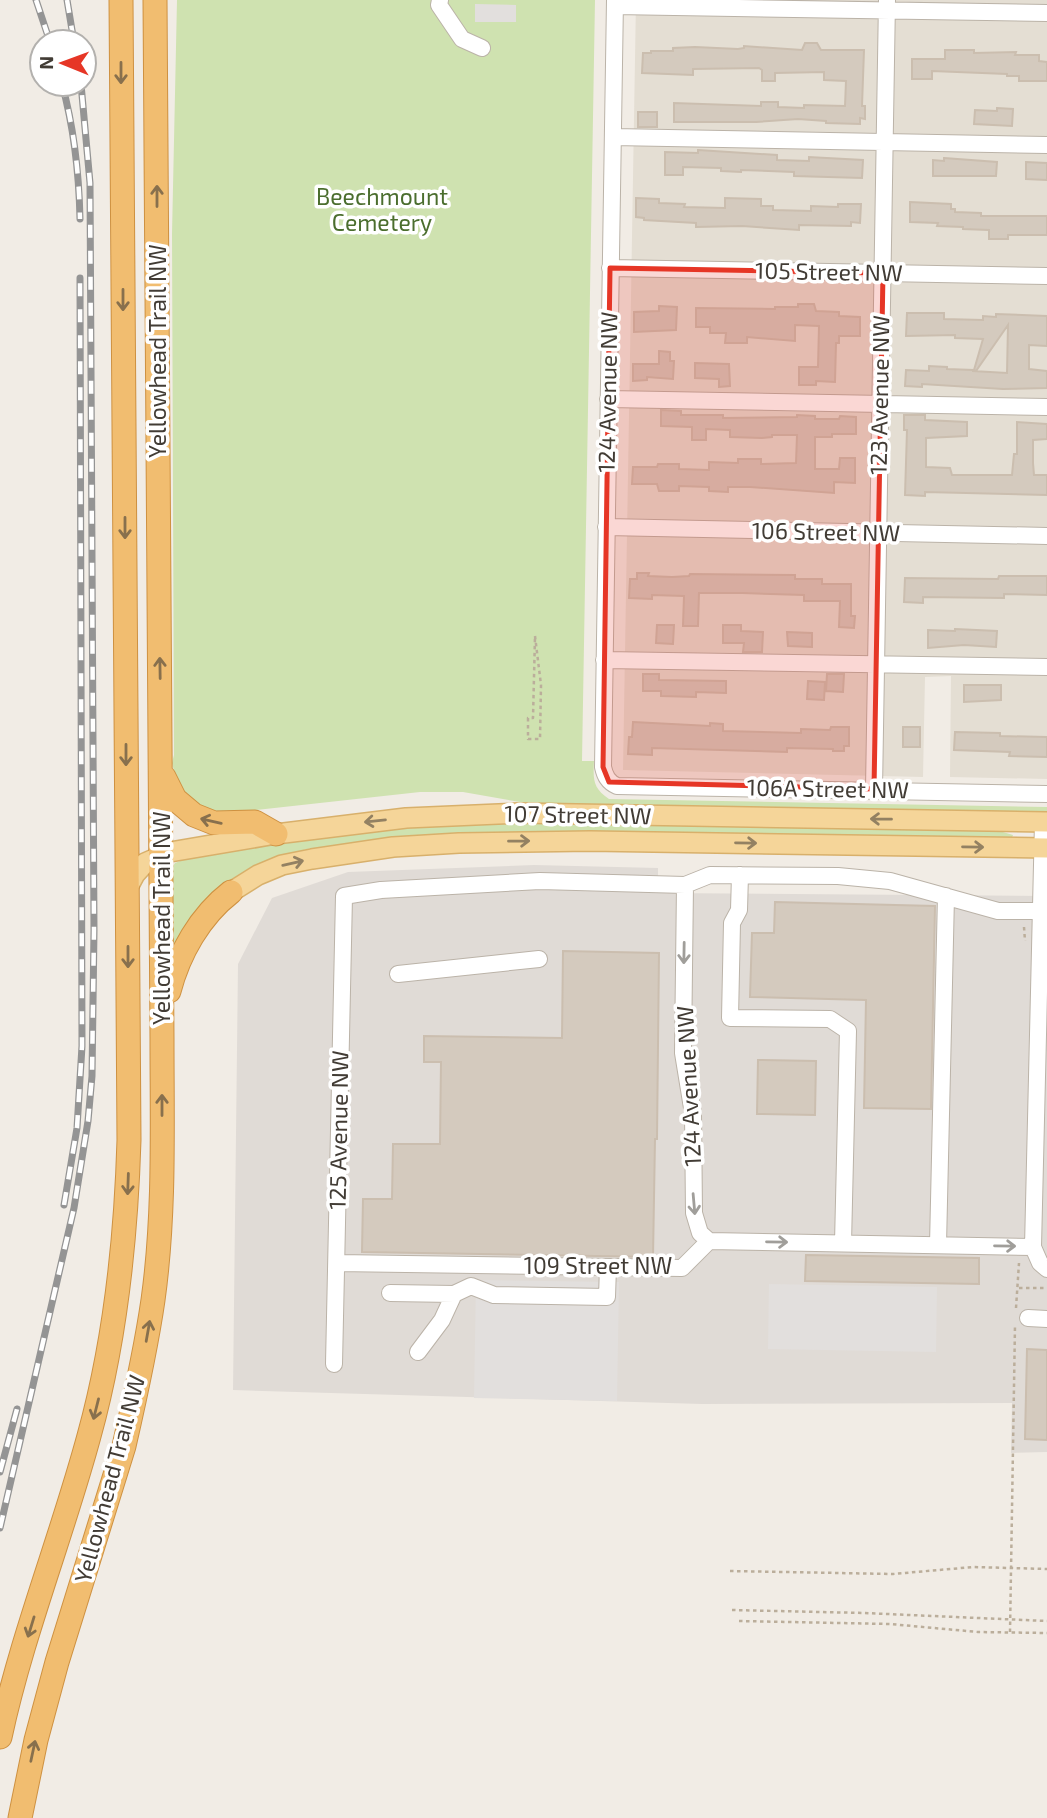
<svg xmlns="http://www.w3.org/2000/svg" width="1047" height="1818" viewBox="0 0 1047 1818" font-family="'Exo 2',sans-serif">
<rect width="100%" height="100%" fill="#f1ece5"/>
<path fill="#e4ded3" d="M636 0H1047V779L950 777 951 676 925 677 923 777 623 770Z"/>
<path fill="#e0dbd6" d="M534 865 658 868V893L1047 896V1452L1011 1453 1012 1403 702 1404 233 1390 238 964 272 898 348 872Z"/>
<path fill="#cfe2b0" d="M177 0H595L582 761H594C593 780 593 788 609 799L1047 807V813L582 805 520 802 463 792H420L228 813 206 809 189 799 176 779 172 763 174 755 172 234Z
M490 824H613L996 830 1013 835 1011 840H386L307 849 281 857 175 946 172 945 171 869 175 863 188 858 328 837 396 829Z"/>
<path fill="#e2dfdd" d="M475 4 516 5V22H475Z
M476 1280 619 1282 617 1401 474 1398Z
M769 1284 937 1287 936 1352 768 1349Z"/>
<path fill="#d4cabe" stroke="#cbbeaf" stroke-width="2" d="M805 43H817L821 50H864L862 106H865V119L860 118V124L826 123V121L798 119 756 122H674V103L761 106V102H778V107L804 108V105L845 106 846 81 824 80V72L775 73V81H762V70L759 68 693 69V75L642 73 643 53H651V51H673V48L695 47 738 49 744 48V46L802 50Z
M945 50H974V53L1016 52 1015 55H1039V61L1047 62V81H1019V76H1007V74L932 71V79H912V59H945Z
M997 108 1013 109 1012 126 974 124 975 110 997 111Z
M638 112H657V127H638Z
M698 150 777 155V160L809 161V157L863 160 862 178 794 176V172L741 170V172L721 171V168L683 167V175H665V152L698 153Z
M944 158 997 162 996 176H933V160L944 161Z
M1026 162 1047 163V180L1026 179Z
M636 198 659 199V203L685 204 684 207 725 208V198L761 199V206H773V210L811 211V206L838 207V204H861L860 223 851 222V226L799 225V230L742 226 696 227V223L644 220V218L636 217Z
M910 202 951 204V209H955V212L981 213V216H1047V235H1008V239H989V230L963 229V227L937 226 938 223 910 222Z
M798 304H814L816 311 839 312V316L860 317V336H839V343H836L835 382 816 381V385H799V367H818L819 326 795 325V341L747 337V343H725L726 333H710V327H696V308L775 309V307H798Z
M659 306 677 307 676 330 634 332V312L659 311Z
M907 313H944V319L983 320V316L996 317V314L1047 316V346L1029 345V369L1047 371V388L1003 389 922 384V387L905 386 906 370 929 371V366L947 367V369L973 370V371L1007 373 1008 325 976 371 974 370 983 339 955 338V335L906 336Z
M659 351 670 352V361H674L673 379 647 377V380L633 381V364H659Z
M695 363 729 364 730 386 719 387V379L695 378Z
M661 410 681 411V415H723V418L797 417V415L815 416V419H839L840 416 856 417V434H832V437H815V469H839L840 458H855V483L834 482V493L750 487H728V492L709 491V487L679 486V491H659L657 484H632L633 467H657L658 464H679V469L709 470V462L738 463V459H761V464L796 463 797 435H772V437L762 438 730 437V430L706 429V440H692V427L661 426Z
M904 415H925V420L967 422V436L926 438V467L950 468 952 475H1012L1014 454H1017V422L1047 424V439L1033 440V463L1034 475H1047V495L925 492V496L905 495 907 430H904Z
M637 573H649L648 576 672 577 689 576 690 574 795 575V579H822V584H851V616H855L854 628 839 627 840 601H804V595L742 593H699L698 626H683L684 596 652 595V599L629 598 630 579H637Z
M999 576H1047V595L1004 594V598L923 597V603L904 602 905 578 998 579Z
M657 625H674L673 644 656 643Z
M723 625H741V631L763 632 762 652H743L744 643H723Z
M955 629 997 631 996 647 964 645 928 648V630L955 631Z
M787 632 812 633V647L788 646Z
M643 674H659V680L726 681V693L696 692V697L661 696V691H643Z
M827 674H844L843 692 826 691Z
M808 681 825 682 824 700 807 699Z
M964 685H1001V700L964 702Z
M633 722 710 726V723L723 724V731L801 733V729L830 730 831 727H849V746H844V751H833V749L787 748V752L652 748V755L628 754 629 737H632Z
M903 727H920V747H903Z
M955 732 1000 733V736L1047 737V757L1009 756 1010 752 954 750Z
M775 902 935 906 931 1109 864 1108 866 1000 750 997 752 933H774Z
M563 951 659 953 657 1139H655L653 1257 362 1252 363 1199H392L393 1144H440L441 1062H424V1036L562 1038Z
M758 1060 816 1061 815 1115 757 1114Z
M806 1255 979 1258V1284L805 1281Z
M1027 1349 1047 1350V1440L1025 1439Z"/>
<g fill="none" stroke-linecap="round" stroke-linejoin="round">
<defs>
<path id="minor" d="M440 0 439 5 462 39 482 48
M615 0 603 767C605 776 608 782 617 786L1047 794
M615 6 1047 13
M613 137 1047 145
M610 268 1047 276
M608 399 1047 407
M606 527 1047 536
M604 660 1047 667
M874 789 887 0
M1043 822 1033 1247 1040 1263 1047 1269
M740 875 739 910 732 923 730 1018 830 1019 848 1031 843 1243
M685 885 683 1053 693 1114 694 1213 700 1233 709 1241
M398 974 539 959
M938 1245 946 896
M337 1263 682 1268 709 1241 1033 1247
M390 1293 454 1294
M1028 1318 1047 1319
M418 1352 442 1320 454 1294 471 1286 494 1295 607 1297 608 1267
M334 1364 344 896 381 890 540 881 685 885 710 875 838 876 890 881 998 911H1047"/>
<path id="major" d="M127 889 135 874 145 863 170 852 276 834 406 818 519 813 1047 822
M231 892 258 875 282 865 312 859 393 847 459 843 590 841 1047 848"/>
<path id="highway" d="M164 777 175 799 194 815 214 823 255 822 276 834
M169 991C179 953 200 916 231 892
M0 1737C22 1635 62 1536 89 1436 116 1339 126 1240 129 1140L121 0
M20 1818 36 1740 57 1662 124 1446C135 1398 146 1349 153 1300 165 1214 162 1126 162 1039L155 0"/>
</defs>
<use href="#minor" stroke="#bbb3a8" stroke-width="18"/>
<use href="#major" stroke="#d8b06b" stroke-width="22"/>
<use href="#highway" stroke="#ce9141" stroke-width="25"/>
<path stroke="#bbae9b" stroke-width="2.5" stroke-dasharray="3.5 3.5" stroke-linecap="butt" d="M535 636 541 685 540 739H528V718H533Z
M1024 927 1025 941
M1019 1288H1047
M1016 1308 1019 1263
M730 1571 893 1574 973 1567 1047 1569
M732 1610 864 1613 1047 1621
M739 1621 890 1624 978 1632 1047 1633
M1010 1632 1015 1325"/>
<use href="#minor" stroke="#fff" stroke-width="16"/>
<use href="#major" stroke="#f5d599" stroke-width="19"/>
<use href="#highway" stroke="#f1bd70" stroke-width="23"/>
<defs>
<path id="rail" d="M36 0 50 42
M67 0 74 42
M62 84C74 128 79 173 80 219
M64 1205 77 1128 82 1046 80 278
M0 1472 17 1409
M0 1528 74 1208 88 1121 92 1076 94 930 90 183 81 84"/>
</defs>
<use href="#rail" stroke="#949494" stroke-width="7"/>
<use href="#rail" stroke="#fff" stroke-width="4.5" stroke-dasharray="13" stroke-linecap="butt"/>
</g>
<defs><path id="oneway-shaft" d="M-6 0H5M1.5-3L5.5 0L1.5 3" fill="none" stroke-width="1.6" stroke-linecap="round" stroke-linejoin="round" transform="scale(1.75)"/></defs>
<g stroke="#88704d">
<use href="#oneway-shaft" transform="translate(121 73) rotate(90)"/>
<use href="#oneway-shaft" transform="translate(157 196) rotate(-90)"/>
<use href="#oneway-shaft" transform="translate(123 300) rotate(90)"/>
<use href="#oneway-shaft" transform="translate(125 528) rotate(90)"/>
<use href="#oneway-shaft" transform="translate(160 668) rotate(-91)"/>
<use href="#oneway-shaft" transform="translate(126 755) rotate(90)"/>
<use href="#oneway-shaft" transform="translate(211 821) rotate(-167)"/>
<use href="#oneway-shaft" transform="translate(128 957) rotate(90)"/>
<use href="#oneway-shaft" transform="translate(162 1105) rotate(-90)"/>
<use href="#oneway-shaft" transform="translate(128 1184) rotate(92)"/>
<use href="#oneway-shaft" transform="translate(148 1331) rotate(-80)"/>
<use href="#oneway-shaft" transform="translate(96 1409) rotate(104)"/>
<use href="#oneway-shaft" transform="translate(31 1627) rotate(107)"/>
<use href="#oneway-shaft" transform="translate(33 1751) rotate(-78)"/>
</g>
<g stroke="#938162">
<use href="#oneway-shaft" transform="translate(881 819) rotate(-179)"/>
<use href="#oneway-shaft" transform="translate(375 821) rotate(174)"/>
<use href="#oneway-shaft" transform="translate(519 841) rotate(-1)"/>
<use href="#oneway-shaft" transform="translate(746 843) rotate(1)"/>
<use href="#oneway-shaft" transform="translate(973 847) rotate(1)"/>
<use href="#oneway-shaft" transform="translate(293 863) rotate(-13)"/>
</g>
<g stroke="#a09e9a">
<use href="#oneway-shaft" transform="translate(684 953) rotate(91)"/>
<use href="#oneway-shaft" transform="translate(694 1204) rotate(85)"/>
<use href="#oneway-shaft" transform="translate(777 1242) rotate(1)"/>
<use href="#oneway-shaft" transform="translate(1005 1246) rotate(1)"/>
</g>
<path fill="#e63626" fill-opacity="0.2" stroke="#e63626" stroke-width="5" stroke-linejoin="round" d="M610 268 883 273 874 789 609 782 603 767Z"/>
<g text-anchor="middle" stroke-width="7" stroke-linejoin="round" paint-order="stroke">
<g font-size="23" fill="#4b6e2e" stroke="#fff">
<text x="382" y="205">Beechmount<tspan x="382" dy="26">Cemetery</tspan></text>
</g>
<g font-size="23" fill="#423c35" stroke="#fff">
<text transform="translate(829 272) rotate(1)" y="8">105 Street NW</text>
<text transform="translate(158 351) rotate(-90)" y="8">Yellowhead Trail NW</text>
<text transform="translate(608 392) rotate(-89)" y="8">124 Avenue NW</text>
<text transform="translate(880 395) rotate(-89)" y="8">123 Avenue NW</text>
<text transform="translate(826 532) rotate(1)" y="8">106 Street NW</text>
<text transform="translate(828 789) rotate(1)" y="8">106A Street NW</text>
<text transform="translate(578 815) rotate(1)" y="8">107 Street NW</text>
<text transform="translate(162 918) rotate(-90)" y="8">Yellowhead Trail NW</text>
<text transform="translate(689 1086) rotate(-93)" y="8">124 Avenue NW</text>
<text transform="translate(339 1130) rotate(-89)" y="8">125 Avenue NW</text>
<text x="598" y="1274">109 Street NW</text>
<text transform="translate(110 1479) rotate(-75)" y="8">Yellowhead Trail NW</text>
</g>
</g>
<g transform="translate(63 63) rotate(271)"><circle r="33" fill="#ffffff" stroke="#b3b1ae" stroke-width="2"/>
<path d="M0-5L12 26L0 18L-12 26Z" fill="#e63626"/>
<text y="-10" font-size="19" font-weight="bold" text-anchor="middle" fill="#423c35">N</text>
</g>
</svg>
